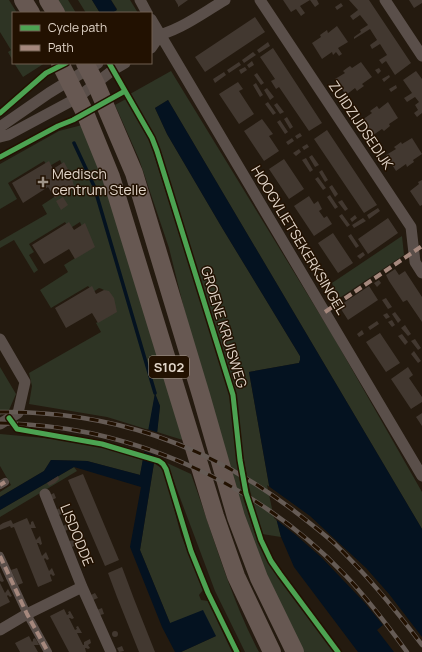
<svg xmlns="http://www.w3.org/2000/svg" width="422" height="652" viewBox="0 0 422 652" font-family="Manrope,sans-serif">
<rect width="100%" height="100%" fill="#241a0f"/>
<path fill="#2e3424" d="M0 0H9L17 13H13V61L8 52 11 50 0 32Z
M57 0H68L76 13H64Z
M78 0H92L100 13H86Z
M111 0H130L138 13H112L117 9Z
M14 63H45L23 77Z
M171 71 333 336 422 492V529L168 100 155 108 167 134 221 226 300 356V360L299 363 249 372 272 502 281 537 262 534C255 511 249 489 245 466 239 438 240 409 231 381L154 135 130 94Z
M126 99 148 136 230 393 240 481 244 501 258 542 268 561 280 580 334 652H303L296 639 251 539 193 345 169 248 139 159 115 105Z
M82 125 105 179 186 441 157 432 160 406 155 394 149 430 107 417 29 404 32 386 29 373 101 332 96 323 113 313C111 300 113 292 99 288L93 292 88 286 51 308 40 290 68 272 64 265 93 247 86 237 80 222 69 229 65 222 29 244 34 252 29 255 38 270 34 273 14 240 0 248V241L47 214 42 205 71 186 67 174 60 160 48 167 44 161 8 183 17 199 0 209V164L59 131Z
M402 236 404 255 338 299 332 283Z
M0 367 16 394 9 410 0 415Z
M0 434 55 439 101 447 143 460 140 475 87 461 51 460 44 471 0 497V492L11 485 0 466Z
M154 463 164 470 181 535 203 590 199 595 201 600 208 601 232 652H181L216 636 170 623 140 550Z
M167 463 191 474C213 534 229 595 259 652H245L215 591Z
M74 467 77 471 0 517V510Z"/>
<path fill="#041220" d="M92 0H111L117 10 112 13H100Z
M168 100 422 529V652H358L294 567 281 537 272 502 249 372 299 363 300 360V356L221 226 167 134 155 108Z
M155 393 160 406 154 463 140 550 170 623 203 610 216 636 181 652H175L162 627 130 547 141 487 74 467 0 510V497L44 471 51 460 87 461 140 475Z"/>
<path fill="#241a0f" d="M147 429 159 433 157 456 143 451Z
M267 485 310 516 366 568 389 594 422 637V652H394L377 630 383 625 364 602 322 558 297 536 274 518Z"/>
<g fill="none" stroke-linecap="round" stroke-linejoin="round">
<path stroke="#041220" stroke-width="3.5" d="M74 143 94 186 155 393"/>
</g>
<path fill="#423830" d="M175 0H188L178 7V5Z
M283 0H310L300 6 305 13 301 16 296 9 291 12Z
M310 0H317L319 4 315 7Z
M349 0H369L411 63 395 75 386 61 382 64 379 60 387 55 380 44 372 49 370 45 377 40 370 29 354 39V37L361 32 360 30 368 25 360 15 353 20 350 16 358 10Z
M409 0H422V3L414 8Z
M341 3 343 6 337 10 335 7Z
M255 17 265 32 205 72 195 57Z
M337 26 348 42 338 48 342 54 339 56 336 52 333 55 332 52 322 59 312 43 321 37 320 35 327 30 328 33Z
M268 42 270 46 259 53 257 50Z
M273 48 322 123 309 131 279 87 276 89 271 81 275 79 260 57Z
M253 52 256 55 244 63 242 60Z
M252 61 254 65 249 68 247 65Z
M239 62 241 65 229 73 227 70Z
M361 62 372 77 362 84 364 86 357 91 355 88 346 95 335 79 345 73 343 71 347 68 350 66 352 68Z
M245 67 247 70 241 74 239 70Z
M379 68 381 71 378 74 375 70Z
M416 71 422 79V113L417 117 414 113 418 110 415 105 419 102 415 97 407 102 404 98 412 93 403 80Z
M224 72 226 75 215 83 213 79Z
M257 73 264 83 261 85 254 75Z
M389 75 390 77 384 82 382 79Z
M238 82 243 89 239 91 254 114 239 124 219 94Z
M256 83 263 95 260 97 253 85Z
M396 85 397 88 391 92 389 89Z
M267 88 274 97 270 100 264 90Z
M268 102 276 113 273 115 265 104Z
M388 102 398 118 389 124 390 126 384 131 382 129 373 135 362 120 372 113 370 111 377 106 379 109Z
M277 103 284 112 280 114 274 105Z
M287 117 293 127 290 129 284 119Z
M262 119 273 134 269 136 279 151 264 161 244 131Z
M280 120 288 132 285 134 277 122Z
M327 130 377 205 364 213 314 139Z
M300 133 302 136 297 139 295 136Z
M292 138 294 141 288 145 286 142Z
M412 138 422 154 413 160 414 162 411 164 407 167 406 164 396 171 386 155 396 149 394 147 397 145 401 142 402 144Z
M307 144 309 147 304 150 302 147Z
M299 149 301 152 296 156 293 153Z
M312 155 319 165 315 167 309 157Z
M306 158 313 170 310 172 302 160Z
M284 159 304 189 289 199 269 169Z
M49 161 53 169 64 162 71 175 74 186 55 198 48 187 23 203 12 183Z
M322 170 328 180 325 182 319 172Z
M318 177 326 188 323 190 315 179Z
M422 180V205L420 206 410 191 419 184 418 182Z
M332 185 338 194 335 197 329 187Z
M330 195 338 207 335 209 327 197Z
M309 196 314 204 318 201 322 209 319 211 324 218 327 216 332 224 314 236 294 206Z
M63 197 68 205 61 210 56 201Z
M342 200 348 209 345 211 338 202Z
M378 208 380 211 369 219 367 215Z
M342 214 350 225 347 227 339 216Z
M355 215 357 218 352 222 350 219Z
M363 218 366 221 354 228 352 225Z
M388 218 398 233 368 254 358 239Z
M69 222 74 230 85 223 95 247 75 259 69 249 44 264 32 245Z
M333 233 353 263 338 273 318 243Z
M351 234 359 246 356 248 348 236Z
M363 252 365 255 360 259 357 256Z
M395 269 399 275 405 271 422 297V322L407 300 403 302 389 281 386 275Z
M379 280 381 283 377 287 374 283Z
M92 286 96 294 104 290 109 291 114 298 117 312 98 323 92 313 66 328 55 308Z
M369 286 378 300 348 320 339 306Z
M386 298 392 307 388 309 382 300Z
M395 312 401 320 398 323 392 314Z
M387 313 390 317 386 319 383 315Z
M392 320 395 325 392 327 388 322Z
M377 321 379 324 370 330 368 327Z
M405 325 411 334 408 336 401 328Z
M362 330 364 334 359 337 357 334Z
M380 333 400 363 386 372 366 342Z
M402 334 408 342 405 345 398 336Z
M415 339 421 348 418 350 411 341Z
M414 351 421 361 418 363 411 354Z
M408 367 413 375 409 378 422 397V402L411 409 391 379Z
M422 413V426L416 417Z
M83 474 119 560 105 566 68 480Z
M58 476 59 479 55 483 49 486 47 483Z
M54 493 56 498 52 500 50 495Z
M60 508 63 514 58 515 56 510Z
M27 518 30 525 31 524V522L33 521 36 528H31L36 540 40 536 42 544 40 545 39 543H37L42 556 46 552 49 559 47 560 45 558 44 559 49 571 52 568 55 575 53 576 51 574 50 575 52 581 38 587 14 527 11 528 10 526 0 530V525L3 523 11 520 13 524Z
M67 524 69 529 65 531 63 526Z
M74 540 76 545 72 547 69 541Z
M122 567 134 599 155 652H139L117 597 108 573Z
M17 568 23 583 18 585 11 570Z
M0 572 4 581 2 582 0 581Z
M0 583 5 593 8 589 12 596 10 597 8 595 7 596 10 602 0 607Z
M95 593 98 598 93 600 91 595Z
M102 608 104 614 100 615 97 610Z
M64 609 67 615 69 614 68 612 70 611 74 618 72 619 70 618H69L75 630 77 629 76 627 78 626 82 633H77L83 645H84V642L90 639 91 643 88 645 90 648 88 649 86 648H85L86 652H69L50 616Z
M112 634a3 3 0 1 1 6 0a3 3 0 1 1-6 0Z
M29 636 32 642 33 641V639L35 638 37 641 39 645H34L38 652H20L15 643Z
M122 646 124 651 119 652 117 648Z"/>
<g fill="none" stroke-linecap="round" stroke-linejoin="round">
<path stroke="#5a4f4a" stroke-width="8" d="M0 485 5 482
M0 556 27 614 48 652"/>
<path stroke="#5a4f4a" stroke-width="11" d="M140 0 147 13
M260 0 411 227 415 262 422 273
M385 0 422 56
M151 19 422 476
M151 37C178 32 201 14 225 0
M151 48 160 35
M0 127 49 93 98 63
M0 137 8 135 77 98 113 70 125 63
M0 339 25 382 18 413 0 424
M45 494 82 587 111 652
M0 630 27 614 82 587"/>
<path stroke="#675852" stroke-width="18" d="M23 0 31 13
M48 0 56 13
M60 63 85 113 111 177 215 516 236 576 272 652
M85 63 96 84 134 173 201 395 236 517 259 578 295 652"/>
<defs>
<path id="rail" d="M0 412C111 411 204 443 293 510 307 521 322 532 335 544 367 575 395 609 422 645
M0 423C30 424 61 427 90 433 187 454 278 504 346 576 368 599 388 626 407 652"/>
</defs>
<use href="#rail" stroke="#655b55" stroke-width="4.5"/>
<use href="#rail" stroke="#221101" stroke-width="3" stroke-dasharray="9" stroke-linecap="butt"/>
<path stroke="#a5887d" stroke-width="4" stroke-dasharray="8 4" stroke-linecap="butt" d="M325 312 422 246
M0 485 5 482
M0 556 27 614 48 652"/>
<defs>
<path id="cycleway" d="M109 63 152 138 157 151 233 395 240 460 246 493 261 540 271 561 280 574 338 652
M0 113 46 73 66 63
M0 157 58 126 73 120 125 91
M9 418 17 429 102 444 159 461 163 464 166 469 191 551 208 593 237 652"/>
</defs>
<use href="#cycleway" stroke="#221101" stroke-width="8"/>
<use href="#cycleway" stroke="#4ca352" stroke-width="5"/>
</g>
<path fill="#9f9488" stroke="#221101" stroke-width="1.5" d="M41 176h4v4h4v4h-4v4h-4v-4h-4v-4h4z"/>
<g text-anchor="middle" stroke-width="3" stroke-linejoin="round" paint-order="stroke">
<rect fill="#221101" stroke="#a89a8d" stroke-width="1" x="149" y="356" width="40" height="22" rx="3"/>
<g font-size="13" font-weight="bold" fill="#e1d5c9">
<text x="169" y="372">S102</text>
</g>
<g font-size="14" fill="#e1d5c9" stroke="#221101">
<text transform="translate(361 125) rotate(56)" y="5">ZUIDZIJDSEDIJK</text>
<text transform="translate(299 240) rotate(59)" y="5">HOOGVLIETSEKERKSINGEL</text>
<text transform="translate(224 327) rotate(73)" y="5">GROENE KRUISWEG</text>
<text transform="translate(77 535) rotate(68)" y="5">LISDODDE</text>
</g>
<g font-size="14" fill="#e1d5c9" stroke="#221101" text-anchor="start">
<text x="52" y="179">Medisch<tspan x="52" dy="16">centrum Stelle</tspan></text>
</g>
</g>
<rect x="12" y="12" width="140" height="52" fill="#221101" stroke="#6e5f51"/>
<rect x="20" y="25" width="20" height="6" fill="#4ca352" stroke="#6e5f51"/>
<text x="48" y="32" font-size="12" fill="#e1d5c9">Cycle path</text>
<rect x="20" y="45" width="20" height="6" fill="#a5887d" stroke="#6e5f51"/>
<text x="48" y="52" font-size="12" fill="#e1d5c9">Path</text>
</svg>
